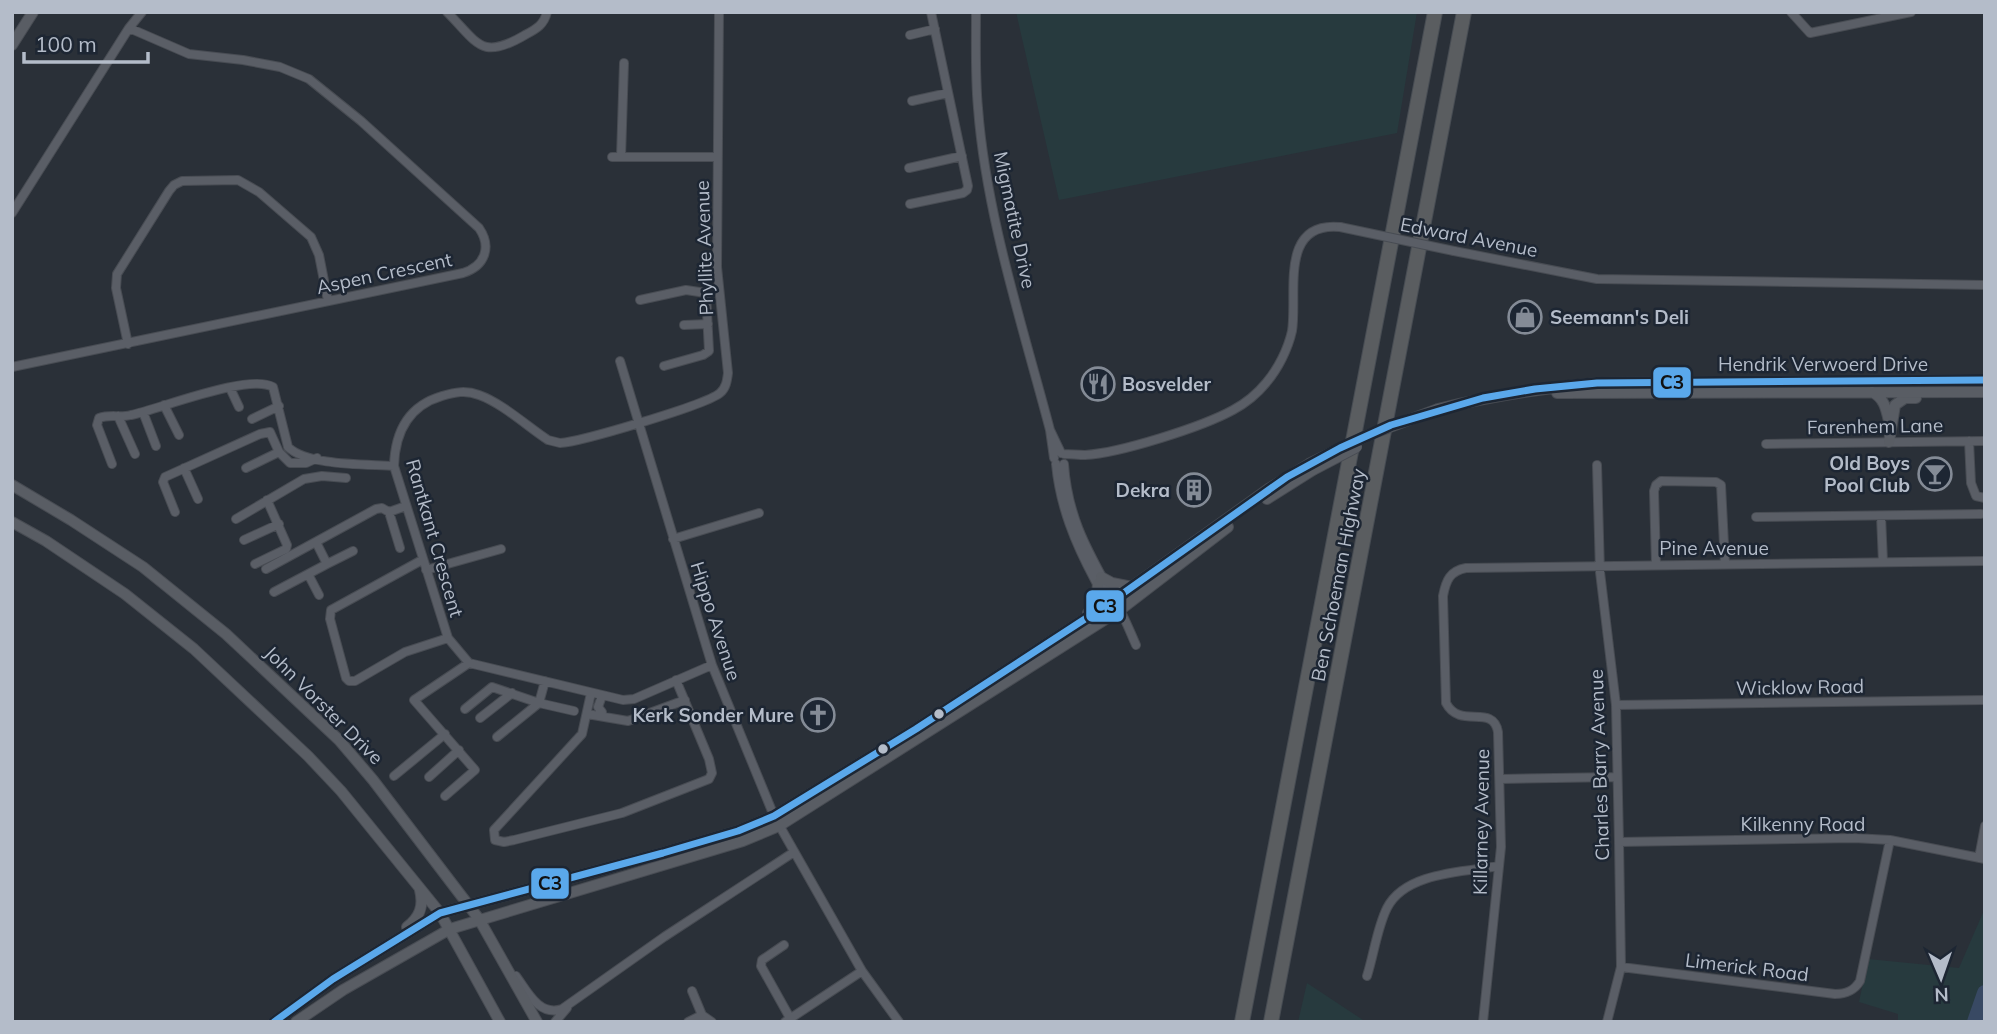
<svg xmlns="http://www.w3.org/2000/svg" width="1997" height="1034" viewBox="0 0 1997 1034" font-family="Mulish,sans-serif">
<rect width="100%" height="100%" fill="#2a3038"/>
<path fill="#273a3e" d="M1016 12H1417L1397 133 1059 200Z
M1985 908V1022H1898V1014L1859 1002 1868 959 1959 968Z
M1307 983 1366 1022H1298Z"/>
<g fill="none" stroke-linecap="round" stroke-linejoin="round">
<path stroke="#384963" stroke-width="16" d="M1975 1022 1985 993"/>
<defs>
<path id="street" d="M447 12C478 43 481 61 525 35 536 29 544 25 547 12
M976 12C976 44 975 76 978 108 986 215 1023 327 1050 430L1054 458
M1791 12 1810 33 1911 12
M910 35 935 29
M912 101 948 93
M612 157H717
M621 157 624 63
M909 168 962 156
M910 204 963 193 967 190 968 186 931 12
M12 213 129 28 142 12
M1454 251 1597 279 1985 285
M640 300 686 290 706 293 709 351 703 355 664 366
M684 325 708 324
M128 344 116 288 117 274 169 191 174 185 182 181 238 180 259 192 311 237 319 255 328 301
M620 361 712 665 774 816 862 971 899 1022
M12 367 463 273C485 266 492 247 479 228L361 121 309 79 280 67 243 60 189 54 129 28
M230 388 239 407
M164 405 179 435
M143 412 156 446
M118 416 135 454
M252 419 279 406
M1050 430 1061 453
M1969 441 1971 483 1976 496 1985 498
M1766 444 1985 441
M1064 454C1071 454 1078 455 1085 455 1120 453 1202 427 1233 410 1246 403 1257 394 1266 383 1278 369 1288 349 1292 331 1298 295 1278 221 1340 227
M112 464 97 425 99 418C110 414 120 418 131 415 160 409 249 373 273 387L288 447C307 466 367 464 394 466
M1056 464C1060 506 1075 543 1095 580 1102 593 1108 606 1118 618
M1064 464C1068 524 1093 559 1120 610 1126 621 1131 634 1136 645
M1597 465 1600 572 1616 705 1619 842 1621 967 1607 1022
M184 468 198 499
M246 468 279 452
M175 512 163 482 165 477 260 434 270 432 279 452 290 463H306L317 458
M1881 516 1883 562
M1756 517 1981 514
M236 519 304 479 322 476 346 478
M673 539 759 513
M244 540 279 524
M400 548 389 512 406 506
M422 560 331 610 330 619 346 678 349 681H355L405 652 448 638
M255 564 286 549 287 545 267 500
M327 564 353 551
M1656 564 1654 491 1656 485 1661 481 1716 482 1721 485 1725 564
M266 569 376 509 382 508 389 512
M426 570 501 549
M308 574 319 595
M274 592 327 564 316 542
M712 665 634 699 623 700 469 663 448 638 394 466C395 432 408 406 442 396 455 392 466 390 479 395 502 403 528 427 548 440L560 443C580 442 706 405 720 393 726 388 727 381 728 373L717 267 719 12
M591 693 582 734 494 830 495 840 504 842 514 840 622 813 709 779 712 773 709 759 676 680
M1616 705 1985 700
M465 709 492 687 539 703 545 681
M587 714 628 721 685 700
M601 716 602 712 598 707 602 696
M480 718 512 693
M497 737 539 703 574 711
M394 776 445 734
M429 777 459 750
M1501 779 1616 777
M445 796 475 770 414 700 469 663
M1619 842 1854 838 1890 840 1985 859
M1979 858 1985 826
M784 945 762 960 761 966 790 1018
M1621 967 1835 994C1846 994 1854 991 1860 981L1890 840
M516 976C527 991 539 1017 562 1009L664 937 794 852
M1367 976C1374 954 1377 928 1387 908 1405 872 1464 872 1499 866
M692 991 702 1015 712 1022
M555 1022 567 1008
M688 1022 702 1015
M785 1022 862 971
M1483 1022 1501 847 1498 732C1493 703 1460 730 1446 703L1443 596C1446 580 1450 571 1466 568L1985 561"/>
<path id="secondary" d="M12 45 33 12
M1872 392C1884 398 1886 408 1889 421
M1557 393 1985 392
M1438 409C1491 396 1543 388 1597 383L1985 380
M1889 442 1895 405 1905 398H1916
M12 485 71 520 143 567 226 634 339 740 373 780 479 919 537 1022
M1267 499 1313 470
M12 522 46 541 125 594 194 649 308 756 341 791 440 913 500 1022
M1101 577 1112 583 1132 587
M1088 613 1096 603 1098 584
M407 927C420 917 424 906 420 890
M274 1022 333 979 440 913 663 853 738 831 774 816 916 729 1108 604 1270 488 1309 464
M296 1022 343 990 450 929 743 841 779 826 1120 610 1228 527"/>
<path id="highway" d="M1242 1022 1435 12
M1271 1022 1464 12"/>
</defs>
<use href="#street" stroke="#484c53" stroke-width="10"/>
<use href="#secondary" stroke="#484c53" stroke-width="12"/>
<use href="#highway" stroke="#474c53" stroke-width="16"/>
<use href="#street" stroke="#5a5e66" stroke-width="8"/>
<use href="#secondary" stroke="#595d64" stroke-width="10"/>
<use href="#highway" stroke="#5a5d60" stroke-width="14"/>
<defs>
<path id="street-bridge" d="M1340 227 1454 251"/>
<path id="secondary-bridge" d="M1309 464 1366 436 1438 409
M1313 470 1357 447"/>
</defs>
<use href="#street-bridge" stroke="#484c53" stroke-width="10" stroke-linecap="butt"/>
<use href="#secondary-bridge" stroke="#484c53" stroke-width="12" stroke-linecap="butt"/>
<use href="#street-bridge" stroke="#5a5e66" stroke-width="8"/>
<use href="#secondary-bridge" stroke="#595d64" stroke-width="10"/>
<defs>
<path id="bus-1" d="M274 1022 333 979 440 913 663 853 738 831 774 816 916 729 1108 604 1287 477 1340 448 1391 425 1483 398 1535 389 1597 383 1985 380"/>
</defs>
<use href="#bus-1" stroke="#1d2633" stroke-width="12"/>
<use href="#bus-1" stroke="#5aa8eb" stroke-width="7"/>
</g>
<defs>
<symbol id="shop-ring" viewBox="-11 -11 22 22"><circle r="9.5" fill="#1d2633" stroke="#848b96" stroke-width="1.5"/><path d="M-5-2.5h2.3a2.7 3.5 0 0 1 5.4 0H5L5.5 6h-11ZM-1.5-2.5h3a1.5 2.3 0 0 0-3 0Z" fill="#848b96"/></symbol>
<symbol id="restaurant-ring" viewBox="-11 -11 22 22"><circle r="9.5" fill="#1d2633" stroke="#848b96" stroke-width="1.5"/><path d="M-5-6h1v4h1v-4h1v4h1v-4h1v5L-1.5 .5V6h-2V.5L-5-1ZM5-6V6H3V1.5H1.5Q1.5-4 5-6Z" fill="#848b96"/></symbol>
<symbol id="bar-ring" viewBox="-11 -11 22 22"><circle r="9.5" fill="#1d2633" stroke="#848b96" stroke-width="1.5"/><path d="M-6-5H6L.8 .8V4.5H3.5V6h-7V4.5H-.8V.8Z" fill="#848b96"/></symbol>
<symbol id="building-ring" viewBox="-11 -11 22 22"><circle r="9.5" fill="#1d2633" stroke="#848b96" stroke-width="1.5"/><path d="M-4-6H4V6H1V3H-1V6H-4ZM-2.5-4.3h1.7v1.8h-1.7ZM.8-4.3h1.7v1.8H.8ZM-2.5-1h1.7V.8h-1.7ZM.8-1h1.7V.8H.8Z" fill="#848b96"/></symbol>
<symbol id="church-ring" viewBox="-11 -11 22 22"><circle r="9.5" fill="#1d2633" stroke="#848b96" stroke-width="1.5"/><path d="M-1.2-6h2.4v3.5h3.3v2.4h-3.3V6h-2.4V-.1h-3.3v-2.4h3.3Z" fill="#848b96"/></symbol>
</defs>
<g fill-rule="evenodd">
<use href="#shop-ring" x="1506" y="298" width="38" height="38"/>
<use href="#restaurant-ring" x="1079" y="365" width="38" height="38"/>
<use href="#bar-ring" x="1916" y="455" width="38" height="38"/>
<use href="#building-ring" x="1175" y="471" width="38" height="38"/>
<use href="#church-ring" x="799" y="696" width="38" height="38"/>
</g>
<g fill="#b4bcc9" stroke="#1d2633" stroke-width="2.5">
<circle cx="939" cy="714" r="6"/>
<circle cx="883" cy="749" r="6"/>
</g>
<g text-anchor="middle" stroke-width="5" stroke-linejoin="round" paint-order="stroke">
<g font-size="19" fill="#b4bcc9" stroke="#1d2633">
<text transform="translate(1015 220) rotate(78)" y="7">Migmatite Drive</text>
<text transform="translate(1469 237) rotate(11)" y="7">Edward Avenue</text>
<text transform="translate(704 248) rotate(-92)" y="7">Phyllite Avenue</text>
<text transform="translate(384 273) rotate(-12)" y="7">Aspen Crescent</text>
<text x="1823" y="371">Hendrik Verwoerd Drive</text>
<text transform="translate(1875 426) rotate(-1)" y="7">Farenhem Lane</text>
<text transform="translate(435 538) rotate(74)" y="7">Rantkant Crescent</text>
<text x="1714" y="555">Pine Avenue</text>
<text transform="translate(1338 575) rotate(-79)" y="7">Ben Schoeman Highway</text>
<text transform="translate(716 621) rotate(72)" y="7">Hippo Avenue</text>
<text transform="translate(1800 687) rotate(-1)" y="7">Wicklow Road</text>
<text transform="translate(324 705) rotate(45)" y="7">John Vorster Drive</text>
<text transform="translate(1599 765) rotate(-92)" y="7">Charles Barry Avenue</text>
<text transform="translate(1481 822) rotate(-89)" y="7">Killarney Avenue</text>
<text x="1803" y="831">Kilkenny Road</text>
<text transform="translate(1747 967) rotate(7)" y="7">Limerick Road</text>
</g>
<g font-size="19" font-weight="bold" fill="#b4bcc9" stroke="#1d2633" text-anchor="end">
<text x="1550" y="324" text-anchor="start">Seemann's Deli</text>
<text x="1122" y="391" text-anchor="start">Bosvelder</text>
<text x="1910" y="470">Old Boys<tspan x="1910" dy="22">Pool Club</tspan></text>
<text x="1170" y="497">Dekra</text>
<text x="794" y="722">Kerk Sonder Mure</text>
</g>
</g>
<g stroke="#1d2633" stroke-width="2.5">
<rect x="1652" y="366" width="40" height="33" rx="7" fill="#5aa8eb"/>
<rect x="1085" y="589" width="40" height="34" rx="7" fill="#5aa8eb"/>
<rect x="530" y="867" width="40" height="33" rx="7" fill="#5aa8eb"/>
</g>
<g font-size="19" text-anchor="middle" font-weight="bold" fill="#111">
<text x="1672" y="389">C3</text>
<text x="1105" y="613">C3</text>
<text x="550" y="890">C3</text>
</g>
<rect width="1997" height="1034" fill="none" stroke="#b4bcc9" stroke-width="28"/>
<g transform="translate(1941 978) rotate(178)" stroke="#1d2633" stroke-width="5" paint-order="stroke">
<path d="M0-5L12 26L0 18L-12 26Z" fill="#b4bcc9"/>
<text y="-10" font-size="19" font-weight="bold" text-anchor="middle" fill="#b4bcc9">N</text>
</g>
<path d="M24 52v10h124v-10" fill="none" stroke="#b4bcc9" stroke-width="3.5"/>
<text x="35" y="52" font-size="21" fill="#b4bcc9" stroke="#1d2633" stroke-width="5" paint-order="stroke">100 m</text>
</svg>
